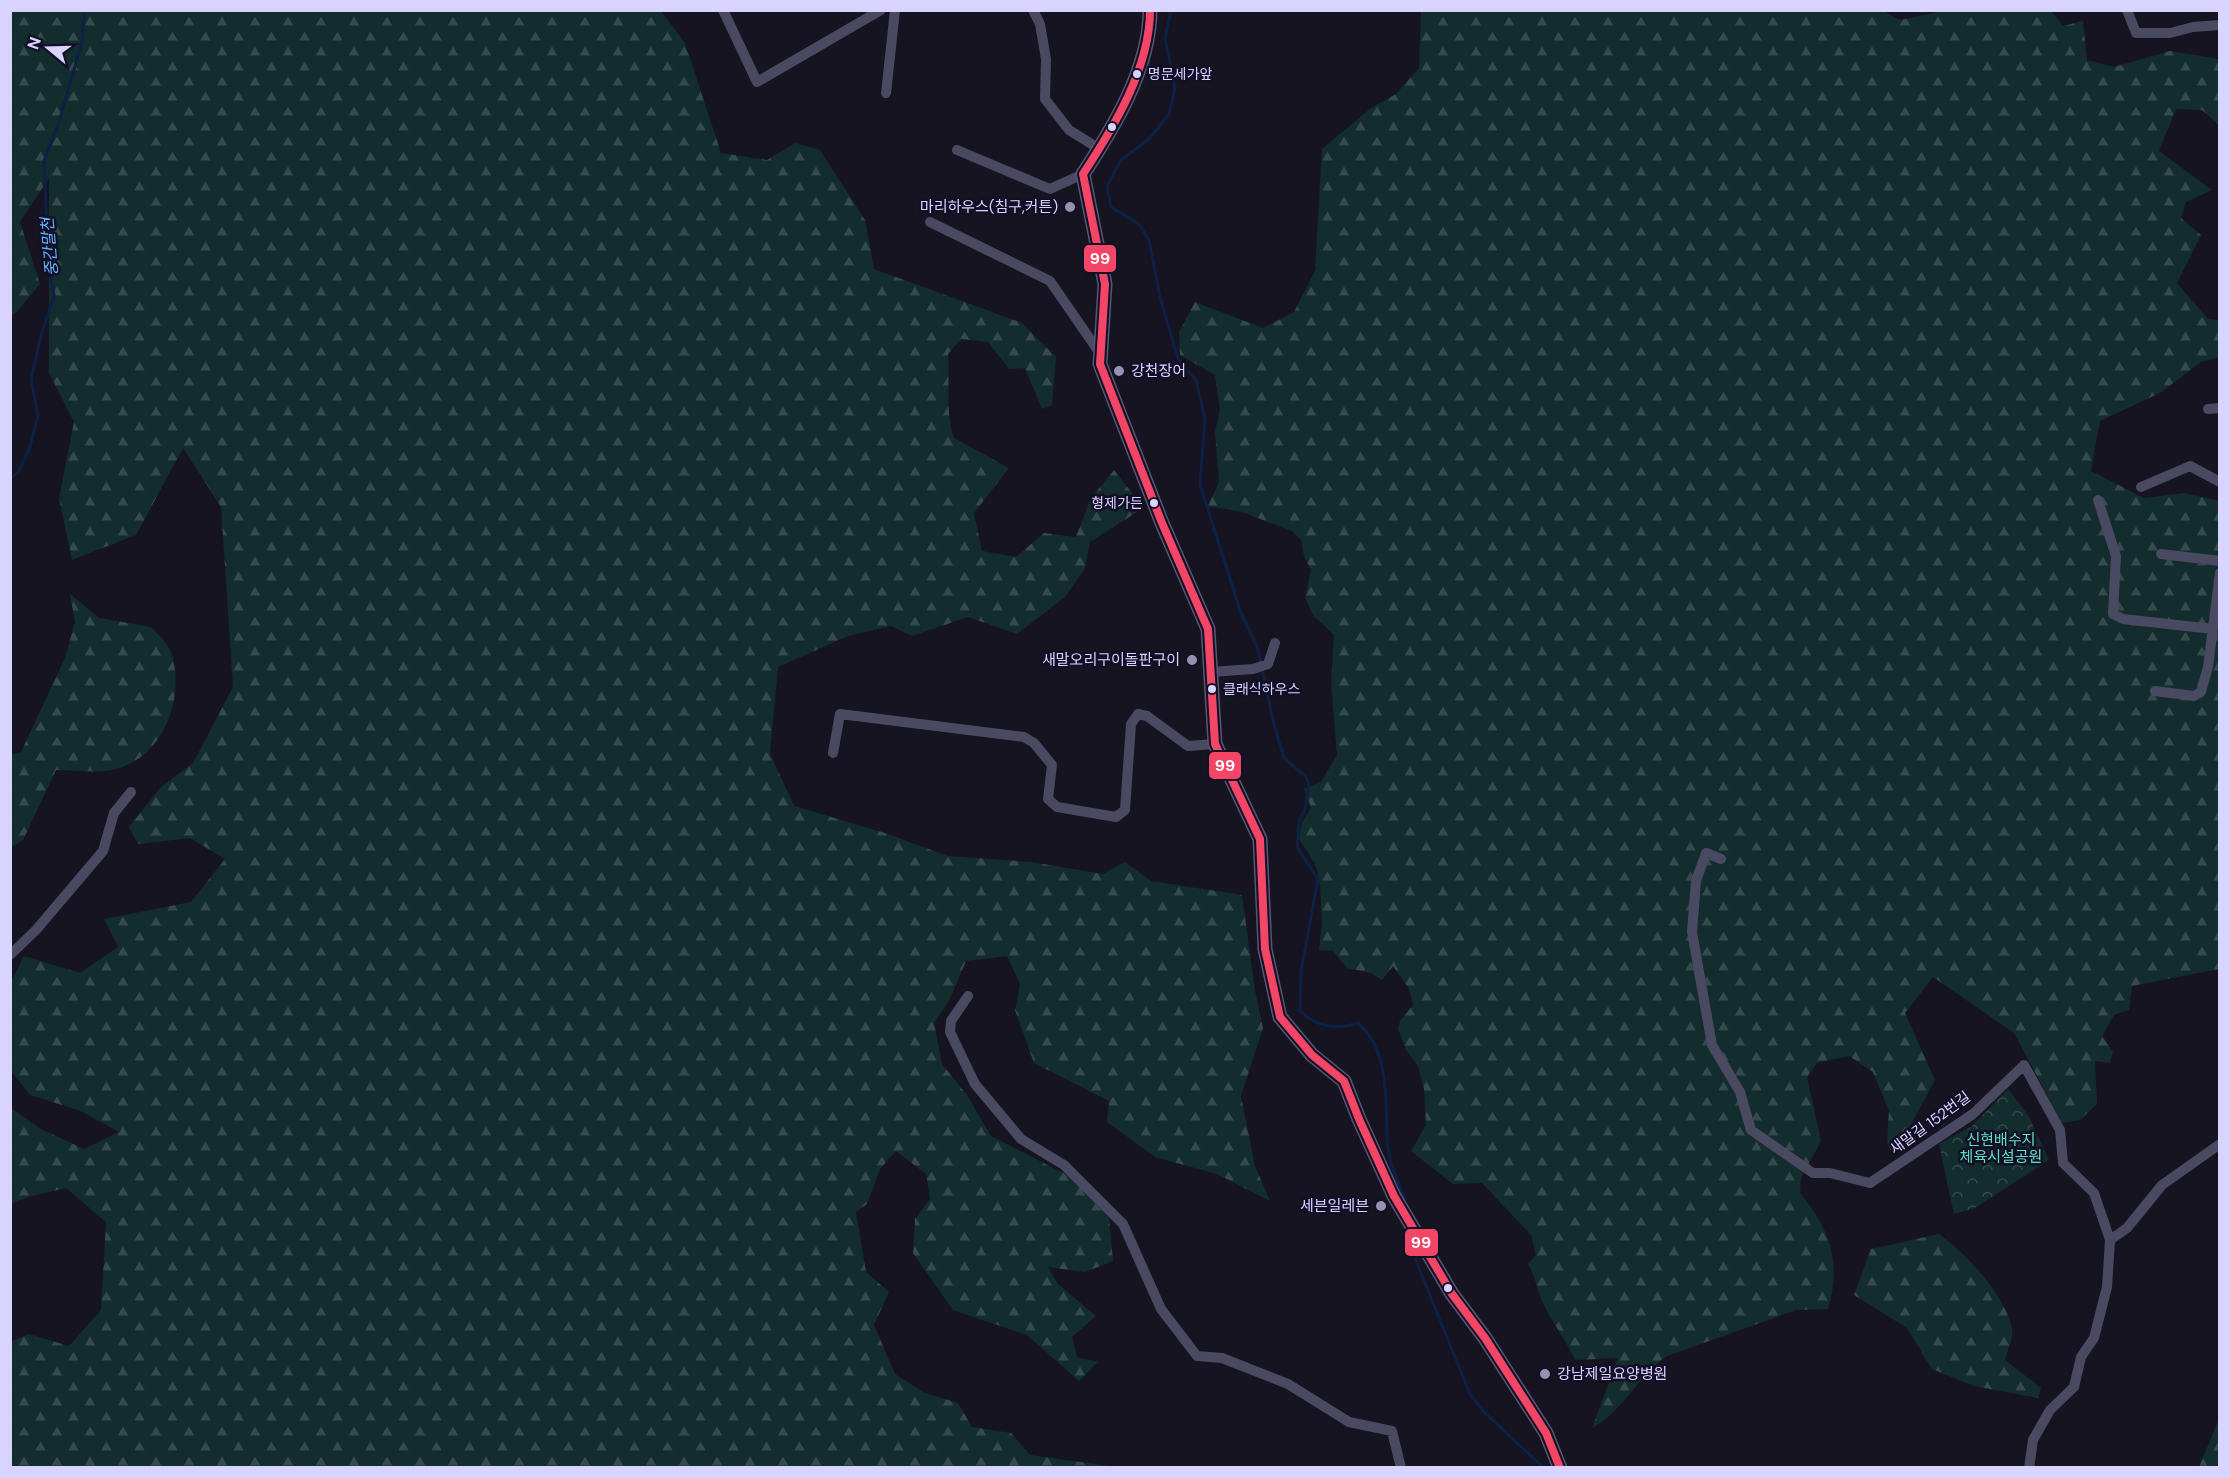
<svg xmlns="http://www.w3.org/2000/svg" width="2230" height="1478" viewBox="0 0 2230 1478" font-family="'DM Sans','Noto Sans KR',sans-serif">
<defs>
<pattern id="forest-firs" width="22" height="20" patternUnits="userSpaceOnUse" patternTransform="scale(1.5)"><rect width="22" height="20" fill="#132c2d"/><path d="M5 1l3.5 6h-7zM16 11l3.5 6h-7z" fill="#354a4c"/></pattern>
<pattern id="park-crowns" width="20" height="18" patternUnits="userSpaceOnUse" patternTransform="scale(1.5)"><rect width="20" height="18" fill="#132c2d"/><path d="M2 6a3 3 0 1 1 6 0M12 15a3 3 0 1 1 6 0" fill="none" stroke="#354a4c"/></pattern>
</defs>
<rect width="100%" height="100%" fill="#161421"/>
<path fill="url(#forest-firs)" d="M1881 10 1900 20 1943 11H2051L2063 26 2083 21 2087 60 2114 67 2170 51 2219 59V125L2202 110 2176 109 2159 151 2212 190 2186 202 2181 218 2201 235 2177 283 2208 319 2219 320V357L2201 362 2160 393 2100 421 2091 471 2144 498 2184 493 2219 501V969L2132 986 2129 1010 2114 1015 2102 1036 2113 1052 2110 1063 2095 1061 2097 1104 2080 1120 2062 1123 2014 1033 1933 977 1905 1013 1935 1080 1894 1156 1887 1142 1889 1111 1873 1072 1849 1056 1817 1063 1807 1077 1821 1141 1801 1178 1800 1193C1830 1229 1842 1262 1828 1309L1796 1310 1667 1356C1638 1375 1623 1412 1592 1428L1618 1358 1575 1360C1566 1340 1553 1324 1544 1305 1537 1291 1536 1277 1528 1264L1536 1255 1531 1235 1482 1183 1453 1184 1411 1151 1426 1125 1424 1089 1418 1066 1406 1050 1398 1029 1400 1021 1413 1005 1409 989 1393 966 1382 980 1371 973 1347 968 1333 951 1319 950 1322 923 1320 885 1315 863 1299 839 1302 822 1311 808 1304 789 1321 782 1337 755 1331 682 1334 635 1313 615 1305 598 1311 570 1304 556 1301 540 1292 531 1242 512 1208 506 1219 482 1215 432 1220 410 1215 375 1180 355 1179 332 1195 302 1263 328 1294 312 1315 271 1322 149 1371 108 1396 94 1419 68 1421 11Z
M11 11H661L685 43 721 153 767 160 795 143 820 150 865 220 874 269 1022 323 1056 357 1052 405 1042 409 1025 368 1009 369 988 342 961 339 948 354C950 382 945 412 954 438L1009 468 974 513 982 551 1016 557 1044 533 1076 537 1091 498 1114 470 1132 493 1137 512 1090 542 1085 568 1065 597 1017 634 968 617 912 636 891 626 848 636 778 667 770 753 794 806 882 832 948 856 1031 862 1103 874 1125 862 1151 881 1242 895 1255 991 1263 1028 1241 1096 1255 1166 1270 1201 1217 1174 1155 1157 1107 1122 1109 1101 1034 1063 1015 1010 1020 984 1007 956 966 961 949 1001 934 1023 942 1064 967 1095 991 1136 1071 1177 1109 1218 1113 1261 1085 1272 1048 1267 1058 1284 1096 1316 1072 1337 1077 1357 1098 1362 1079 1381 1027 1335 953 1310 913 1253 915 1219 930 1199 926 1174 896 1151 880 1169 867 1204 856 1212 866 1272 889 1292 874 1325 895 1374 925 1393 958 1403 972 1427 1011 1433 1030 1455 1116 1467H11L10 1342 29 1334 69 1346 101 1310 106 1222 66 1188 28 1197 11 1204V1108L41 1129 84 1149 119 1132 81 1111 30 1095 11 1071V981L24 956 80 973 118 947 104 919 191 902 225 859 190 838 138 844 129 827 160 788 193 763 233 687 221 507 183 448 136 535 72 560 59 498 74 422 49 373V178L20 222 40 284 16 313 11 315Z
M70 594 99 618 151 627C157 634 168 643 171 652 186 696 164 757 116 769 97 774 75 770 56 770L23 840 11 847V755L21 752 65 658 75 622Z
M1939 1234C1967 1254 2004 1294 2012 1328 2014 1337 2007 1351 2005 1360L2041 1388 2038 1398 1974 1386 1932 1369 1907 1328 1854 1295 1871 1249Z
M2219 1419V1467H2199Z"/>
<path fill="url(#park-crowns)" d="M2008 1089 2028 1115 2049 1160 1975 1208 1954 1214 1939 1144 1972 1126Z"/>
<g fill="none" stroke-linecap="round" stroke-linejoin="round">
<path stroke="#0d2144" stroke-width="3" d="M1171 10 1165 38 1175 88 1169 114 1149 139 1121 160 1107 186 1111 207 1139 224 1149 240 1160 297 1175 349 1180 363 1196 380 1205 419 1200 484 1203 494 1241 613 1258 649 1273 721 1284 758 1305 776 1309 784 1305 809 1299 822 1297 847 1318 879 1301 971 1300 1011C1316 1027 1337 1030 1358 1023 1389 1049 1386 1100 1387 1137 1387 1158 1397 1180 1405 1199
M10 478 18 473 30 447 38 415 31 380 41 335 54 296 48 257 44 161 59 122 82 42 84 10
M1412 1239 1416 1261 1470 1394 1484 1412 1544 1468"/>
<path stroke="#4a4962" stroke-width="10" d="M723 10 757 82 881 10
M1033 10 1040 24 1046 59 1045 99 1069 130 1098 148
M2127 10 2136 33H2170L2193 27 2220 25
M886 93 895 10
M957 150 1050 189 1083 174
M930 222 1050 281 1099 352
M2208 409 2220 408
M2141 487 2190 466 2220 482
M2098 500 2116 556 2113 614 2123 619 2213 629
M2161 554 2220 561
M1210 672 1253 669 1268 664 1275 643
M2155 691 2194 696 2201 692 2208 667 2220 573
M833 753 840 714 1024 737 1034 743 1052 765 1048 799 1057 807 1116 817 1125 810 1131 724 1138 714 1147 716 1188 746 1215 744
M1721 859 1706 853 1696 881 1692 932 1712 1045 1740 1092 1751 1130 1813 1173H1830L1870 1183 1973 1114 2024 1065 2060 1130 2063 1163 2094 1193 2110 1240 2107 1287 2094 1338 2081 1357 2074 1387 2050 1410 2033 1440 2029 1468
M10 955 36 930 103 851 114 813 131 792
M968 996 951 1021 950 1032 975 1084 1021 1139 1064 1165 1123 1224 1161 1309 1197 1356 1222 1358 1288 1384 1349 1422 1392 1431 1401 1468
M2110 1240 2127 1228 2162 1185 2220 1144"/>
<path stroke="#575674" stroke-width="15" d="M1150 10C1150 68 1114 127 1083 174L1105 284 1100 364 1162 523 1208 629 1215 744 1260 839 1265 949 1280 1017 1312 1055 1344 1081 1359 1119 1394 1196 1452 1294 1485 1338 1546 1433 1560 1468"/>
<defs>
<path id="bus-1" d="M1150 10C1150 68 1114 127 1083 174L1105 284 1100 364 1162 523 1208 629 1215 744 1260 839 1265 949 1280 1017 1312 1055 1344 1081 1359 1119 1394 1196 1452 1294 1485 1338 1546 1433 1560 1468"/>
</defs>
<use href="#bus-1" stroke="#130f26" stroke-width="12"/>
<use href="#bus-1" stroke="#f34667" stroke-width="8"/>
</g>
<g fill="#d9d4ff" stroke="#130f26" stroke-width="2">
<circle cx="1137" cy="74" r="5"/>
<circle cx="1112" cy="127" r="5"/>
<circle cx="1154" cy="503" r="5"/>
<circle cx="1212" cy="689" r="5"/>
<circle cx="1448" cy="1288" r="5"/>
</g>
<g fill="#9591b1" stroke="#130f26" stroke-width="2">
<circle cx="1070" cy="207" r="6"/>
<circle cx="1119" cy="371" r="6"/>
<circle cx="1192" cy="660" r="6"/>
<circle cx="1381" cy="1206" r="6"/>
<circle cx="1545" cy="1374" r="6"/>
</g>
<g text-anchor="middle" stroke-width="5" stroke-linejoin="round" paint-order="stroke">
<g font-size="14" fill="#d9d4ff" stroke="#130f26" text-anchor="start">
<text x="1148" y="79">명문세가앞</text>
<text x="1143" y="508" text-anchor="end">형제가든</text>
<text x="1223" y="694">클래식하우스</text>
</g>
<g font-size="15" fill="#d9d4ff" stroke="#130f26" text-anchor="end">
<text x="1058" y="212">마리하우스(침구,커튼)</text>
<text x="1131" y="376" text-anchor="start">강천장어</text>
<text x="1180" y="665">새말오리구이돌판구이</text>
<text x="1369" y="1211">세븐일레븐</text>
<text x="1557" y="1379" text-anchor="start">강남제일요양병원</text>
</g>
<g font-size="15" fill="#d9d4ff" stroke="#130f26">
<text transform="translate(1930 1123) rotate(-36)" y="5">새말길 152번길</text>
</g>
<g font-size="15" fill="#5fe0c0" stroke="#130f26">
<text x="2001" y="1145">신현배수지<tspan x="2001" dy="17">체육시설공원</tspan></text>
</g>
<g font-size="16" font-style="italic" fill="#62b6ff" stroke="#130f26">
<text transform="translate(49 247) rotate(-95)" y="6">중간말천</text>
</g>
</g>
<g stroke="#130f26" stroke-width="2">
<rect x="1083" y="244" width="34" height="29" rx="6" fill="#f34667"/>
<rect x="1208" y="751" width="34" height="29" rx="6" fill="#f34667"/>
<rect x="1404" y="1228" width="35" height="29" rx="6" fill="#f34667"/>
</g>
<g font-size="16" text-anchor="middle" font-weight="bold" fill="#fff">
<text x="1100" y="264">99</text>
<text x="1225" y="771">99</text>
<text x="1421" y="1248">99</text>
</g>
<rect width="2230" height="1478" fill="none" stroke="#d9d4ff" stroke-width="24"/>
<g transform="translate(48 48) rotate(289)" stroke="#130f26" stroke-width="4.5" paint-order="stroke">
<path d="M0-4.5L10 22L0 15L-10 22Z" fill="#d9d4ff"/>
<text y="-9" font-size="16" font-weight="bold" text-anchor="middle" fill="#d9d4ff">N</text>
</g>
</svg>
